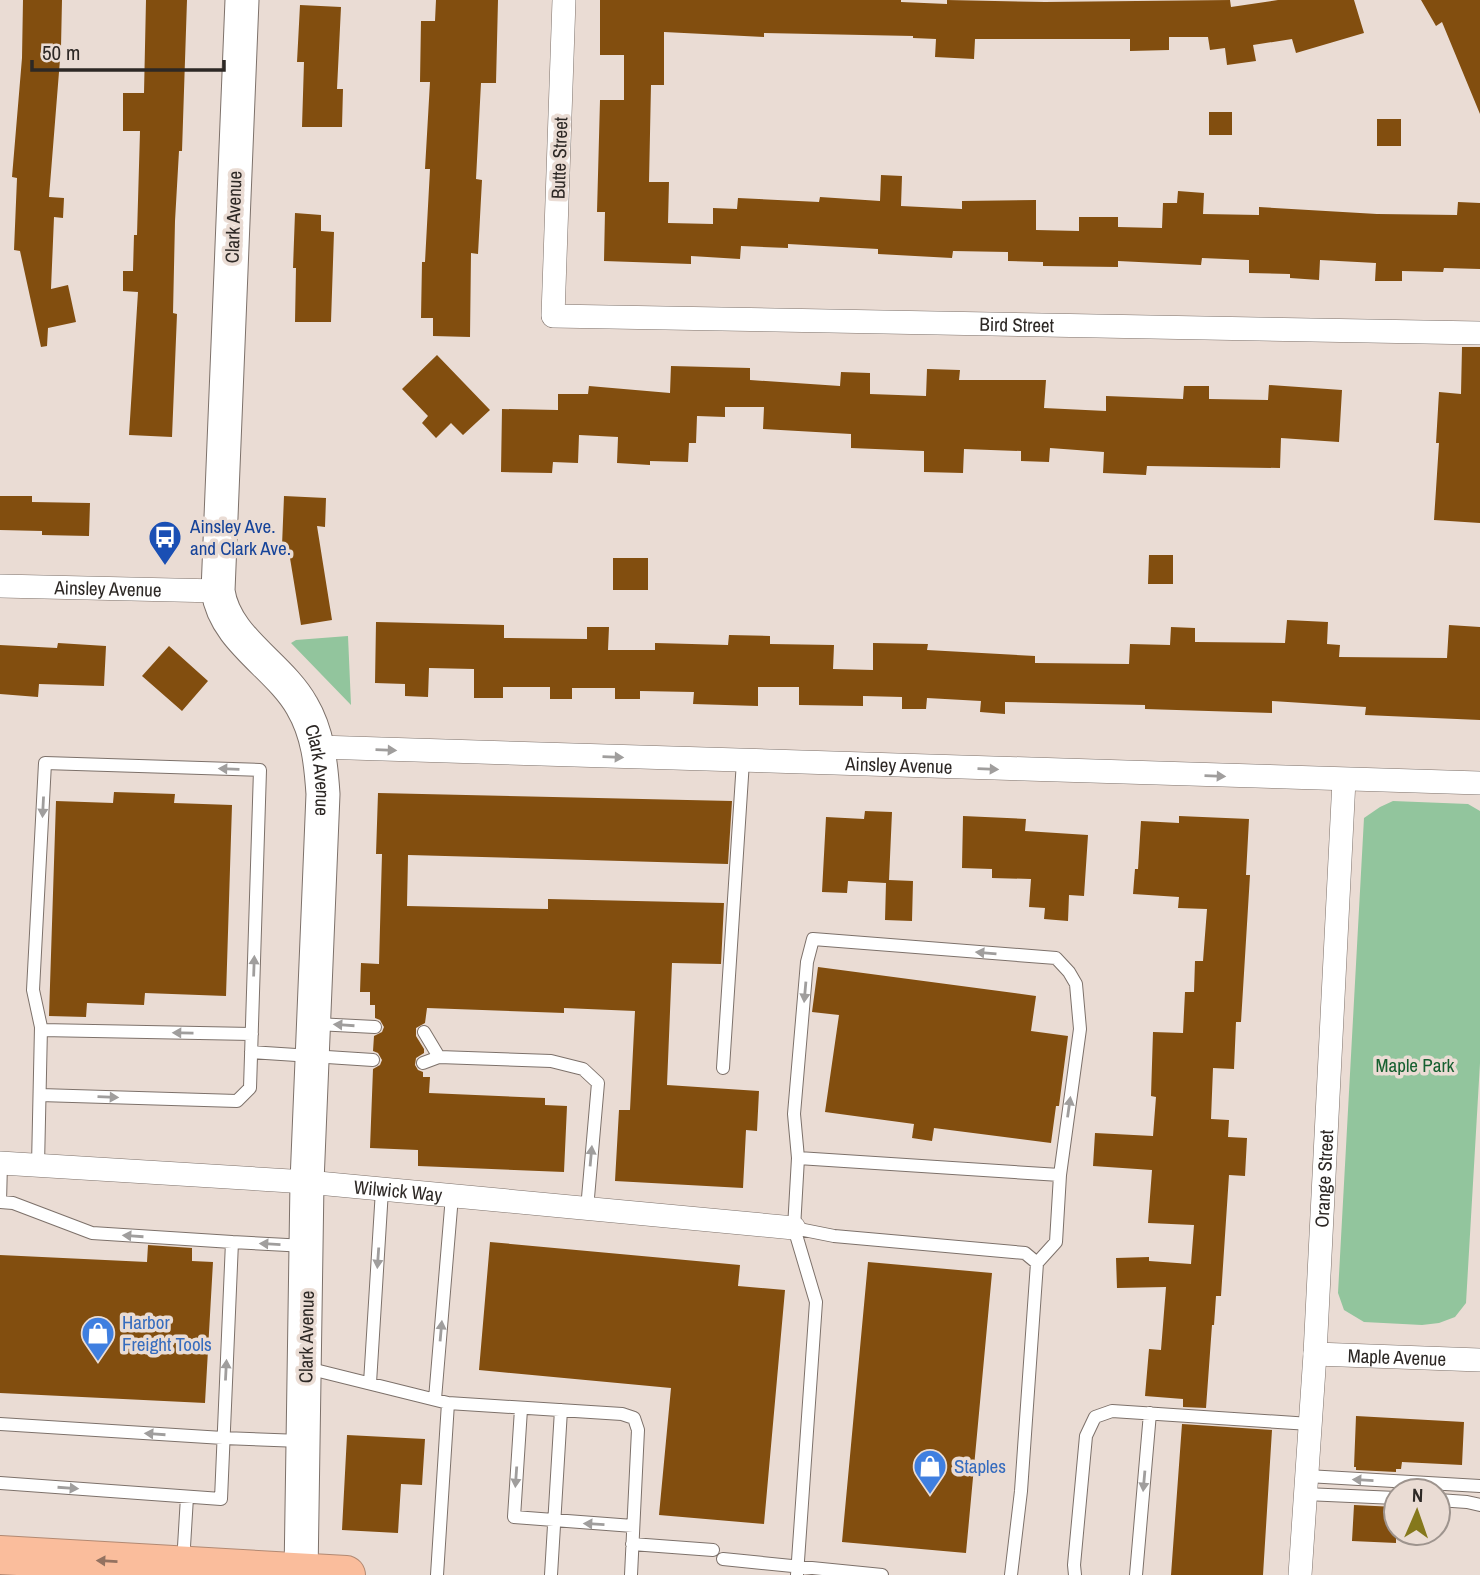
<svg xmlns="http://www.w3.org/2000/svg" width="1480" height="1575" viewBox="0 0 1480 1575" font-family="'Archivo Narrow',sans-serif">
<rect width="100%" height="100%" fill="#eadcd4"/>
<path fill="#92c59d" d="M348 636 351 705 291 643 296 640Z
M1393 801 1468 804 1480 811V1063L1466 1303 1455 1317 1439 1323 1422 1325 1364 1322 1344 1310 1338 1293 1364 818 1380 807Z"/>
<path fill="#824e0f" d="M23 0H62L61 47 49 197 64 198 63 218 54 217 51 289 68 285 76 322 48 328 47 346 41 347 20 251 14 250 17 178 12 177 22 58Z
M146 0H187L182 151H179L175 221 173 313 177 314 172 437 129 435 138 292 123 291V271H133L134 235H137L140 131H123V93H144Z
M436 0H498L496 83H481L476 179 482 180 478 254 471 253 470 337 433 336V318H421L422 262H425L430 169H425L430 82H420L421 21H435Z
M600 0H901V2L947 4V0L1045 2 1230 0 1231 7 1278 0H1354L1364 33 1296 53 1292 39 1253 45 1256 61 1227 65 1225 48 1210 50 1208 37H1169V50L1130 51V39H975L974 59 935 57 936 39 913 38V36L764 33V37L664 32V85H651L649 182H669L668 223 713 224V208L737 209 738 198 819 202 820 197 880 201 881 175 902 176 901 206 962 209V201L1036 200V230L1079 231V217H1118V227L1162 228 1163 203H1177L1178 191 1204 193 1203 214 1259 215V207L1377 214 1457 215 1458 202 1480 203V269L1444 268 1443 272 1402 271V281H1375L1376 263 1320 260 1319 280 1290 278V274L1249 273V260L1202 258 1201 265 1118 261V267L1043 266V262L1008 261V252L953 251 952 258 878 254V249L788 244V248L741 246 740 259 691 256V264L604 261 605 212H597L600 100H624V55H600Z
M1421 0H1480V114L1442 22 1436 26Z
M300 5 341 7 337 89H343L342 127H302L304 62H297Z
M1209 112H1232V135H1209Z
M1377 119H1401V146H1377Z
M295 213 321 215V231L334 232 331 322H295L296 268H293Z
M1462 347H1480V523L1434 520 1439 443H1436L1439 392 1461 394Z
M437 355 490 410 463 435 451 423 436 438 422 423 428 416 402 389Z
M671 366 750 368V380L840 386 841 372 870 373V394L926 396 927 369 960 370 959 380H1046L1044 408 1106 411V396L1183 399 1184 386H1209V399L1268 400 1269 385 1342 390 1339 442 1281 438 1280 468 1147 466 1146 475 1103 473 1104 452 1050 448 1049 462 1021 461V451L964 449 963 473 924 472V451L851 448V434L763 429 764 407H725V417L697 416 696 443H689L688 462 650 461V465L617 463 618 437 579 435 578 463 553 462 552 473 501 472 502 409 558 410V394H588L589 386 670 393Z
M0 496H32V502L90 503 89 536 42 535V531L0 530Z
M284 496 326 498 325 527 317 526 332 620 301 625 288 546H282Z
M1149 555H1173V584H1148Z
M613 558H648V590H613Z
M1287 620 1328 622 1327 644 1340 645 1339 657 1447 658 1449 625 1480 627V720L1365 715 1366 707 1272 701V713L1145 709V705L1005 702V714L980 712 981 701 927 698 926 709H902V697L863 696V706L799 705V687H758V706L693 704 694 692 640 691V699H615V688H572V699H550V687H503V698H474V669L429 668 428 697 405 696V684L375 683 376 622 504 625V638L587 639V627H609L608 650H655V643L728 645 729 635 770 636V644L834 645 833 669 873 670V643L928 644 927 650 1035 656V663L1129 664 1130 644 1170 645 1171 627 1195 628V642L1285 643Z
M58 643 106 646 104 686 39 684 38 697 0 694V645L57 648Z
M169 646 208 681 182 711 142 676Z
M114 792 175 794 174 803 232 805 226 996 145 993 144 1005 87 1003 86 1017 49 1016 56 801 113 803Z
M378 793 732 801 728 864 408 855 407 906 548 909V899L724 903 721 964 672 963 667 1085 759 1091 757 1131 746 1130 743 1188 615 1181 619 1110H630L635 1011 564 1008V1013L427 1008 425 1023 416 1028V1036L424 1049V1053L416 1058 415 1065 418 1070 423 1072V1077H430L429 1093 545 1098V1105L567 1106 564 1172 418 1166V1150L370 1148 373 1069 380 1065 382 1060 378 1053 373 1051 374 1036 382 1032 384 1027 380 1020 375 1018V1005H370V992H360L361 963 379 964 382 854H376Z
M865 811 892 812 889 880 913 881 912 921 885 920 886 883 848 881 847 893 822 892 826 817 864 819Z
M963 816 1026 819 1025 831 1088 835 1084 896 1069 895 1068 921 1044 919 1045 908 1029 907 1031 879 992 878V869L962 868Z
M1179 816 1249 819 1246 875H1250L1241 1022H1236L1234 1069 1213 1068 1211 1119 1229 1120 1228 1137 1247 1138 1245 1176 1229 1175 1221 1296H1216L1214 1325H1212L1206 1408 1183 1407V1399L1145 1396 1149 1349 1161 1350 1166 1287 1117 1288 1116 1258 1149 1257V1261L1191 1264 1194 1225 1148 1223 1152 1170 1093 1166 1095 1133 1153 1136 1156 1097 1151 1096 1153 1032 1183 1033 1185 992H1194L1195 961H1203L1207 909 1178 908 1179 897 1133 894 1135 869H1138L1141 821 1179 823Z
M818 967 1036 996 1031 1031 1068 1036 1059 1106H1056L1051 1143 934 1128 932 1141 912 1138 914 1124 825 1112 839 1015 812 1012Z
M490 1242 740 1265 738 1286 785 1290 764 1524 659 1515 671 1388 479 1370Z
M148 1245 192 1248V1261L213 1262 205 1403 0 1393V1255L147 1262Z
M868 1262 992 1273 966 1553 842 1542Z
M1356 1416 1464 1422 1462 1465 1402 1462 1401 1469H1396V1472L1356 1470V1467H1354Z
M1182 1424 1272 1430 1263 1575H1171Z
M347 1435 425 1439 422 1485 401 1484 398 1533 342 1530Z
M1354 1505 1396 1507V1543L1352 1541Z"/>
<g fill="none" stroke-linecap="round" stroke-linejoin="round">
<defs>
<path id="lane" d="M316 1024 375 1027
M41 1030 252 1034
M251 1052 373 1060
M439 1057 551 1061 583 1069 598 1083 587 1209
M423 1063 439 1057 424 1032
M723 1068 743 761
M798 1158 794 1114 807 962 813 939 1056 958 1069 972 1076 984 1080 1029 1060 1175
M38 1165 41 1027 33 990 45 763 260 770 250 1088 237 1101 40 1095
M794 1228 834 1236 1025 1253 1037 1263 1021 1491 1011 1575
M232 1242 306 1246
M307 1368 448 1403 622 1414 634 1418 638 1430 631 1575
M370 1383 382 1190
M435 1399 452 1196
M521 1409 514 1517 633 1526
M0 1424 223 1438 301 1441
M1307 1476 1480 1486
M0 1483 221 1499 232 1242 92 1233 13 1203 0 1202 1 1163
M1305 1494 1396 1498
M1438 1500 1467 1502 1480 1505
M632 1544 713 1550
M723 1559 882 1575
M183 1563 187 1497
M437 1575 448 1403
M551 1575 561 1410
M797 1575 816 1302 794 1228 798 1158 1060 1175 1056 1242 1037 1263
M1075 1575 1074 1565 1086 1436 1095 1417 1112 1411 1310 1424
M1136 1575 1150 1413"/>
<g id="street">
<path id="s1" d="M564 0 553 316 1480 333"/>
<path id="s2" d="M0 586 218 591"/>
<path id="s3" d="M318 747 1480 783"/>
<path id="s4" d="M0 1163 307 1182 794 1228"/>
<path id="s5" d="M1315 1354 1480 1360"/>
<path id="s6" d="M1300 1575 1315 1354 1344 780"/>
</g>
<g id="secondary">
<path id="s7" d="M242 0 218 591C225 640 279 665 302 706 318 733 321 764 323 794L307 1182 301 1575"/>
</g>
<path id="highway" d="M0 1555 346 1575"/>
</defs>
<use href="#lane" stroke="#7d716a" stroke-width="14"/>
<use href="#street" stroke="#7d716a" stroke-width="24"/>
<use href="#secondary" stroke="#7d716a" stroke-width="35"/>
<use href="#highway" stroke="#b28972" stroke-width="40"/>
<use href="#lane" stroke="#fff" stroke-width="12"/>
<use href="#street" stroke="#fff" stroke-width="23"/>
<use href="#secondary" stroke="#fff" stroke-width="33"/>
<use href="#highway" stroke="#fabd9c" stroke-width="38"/>
</g>
<defs><path id="oneway-solid" d="M-6-.8H1V-3.2L6.5 0L1 3.2V.8H-6Z" transform="scale(1.75)"/></defs>
<g fill="#a09e9d">
<use href="#oneway-solid" transform="translate(386 750) rotate(2)"/>
<use href="#oneway-solid" transform="translate(613 757) rotate(2)"/>
<use href="#oneway-solid" transform="translate(229 769) rotate(-178)"/>
<use href="#oneway-solid" transform="translate(988 769) rotate(2)"/>
<use href="#oneway-solid" transform="translate(1215 776) rotate(2)"/>
<use href="#oneway-solid" transform="translate(43 807) rotate(93)"/>
<use href="#oneway-solid" transform="translate(986 953) rotate(-175)"/>
<use href="#oneway-solid" transform="translate(254 966) rotate(-88)"/>
<use href="#oneway-solid" transform="translate(805 992) rotate(95)"/>
<use href="#oneway-solid" transform="translate(344 1025) rotate(-176)"/>
<use href="#oneway-solid" transform="translate(183 1033) rotate(-179)"/>
<use href="#oneway-solid" transform="translate(108 1097) rotate(2)"/>
<use href="#oneway-solid" transform="translate(1069 1107) rotate(-82)"/>
<use href="#oneway-solid" transform="translate(591 1156) rotate(-85)"/>
<use href="#oneway-solid" transform="translate(133 1236) rotate(-176)"/>
<use href="#oneway-solid" transform="translate(270 1244) rotate(-177)"/>
<use href="#oneway-solid" transform="translate(378 1258) rotate(94)"/>
<use href="#oneway-solid" transform="translate(441 1331) rotate(-85)"/>
<use href="#oneway-solid" transform="translate(226 1370) rotate(-87)"/>
<use href="#oneway-solid" transform="translate(155 1434) rotate(-176)"/>
<use href="#oneway-solid" transform="translate(516 1477) rotate(94)"/>
<use href="#oneway-solid" transform="translate(1363 1480) rotate(-177)"/>
<use href="#oneway-solid" transform="translate(1144 1481) rotate(95)"/>
<use href="#oneway-solid" transform="translate(68 1488) rotate(4)"/>
<use href="#oneway-solid" transform="translate(594 1524) rotate(-177)"/>
</g>
<use fill="#947260" href="#oneway-solid" transform="translate(107 1561) rotate(-177)"/>
<defs>
<symbol id="bus-pin" viewBox="-11 -11 22 30"><path d="M0 17L-7.5 6A9.5 9.5 0 1 1 7.5 6Z" fill="#1a4fb4" stroke="#eadcd4"/><path d="M-5-6H5V4H4V6H2V4H-2V6H-4V4H-5ZM-3.5-4V0h7V-4ZM-3.5 1.2v1.5H-2V1.2ZM2 1.2v1.5H3.5V1.2Z" fill="#fff"/></symbol>
<symbol id="shop-pin" viewBox="-11 -11 22 30"><path d="M0 17L-7.5 6A9.5 9.5 0 1 1 7.5 6Z" fill="#3f7fe0" stroke="#eadcd4"/><path d="M-5-2.5h2.3a2.7 3.5 0 0 1 5.4 0H5L5.5 6h-11ZM-1.5-2.5h3a1.5 2.3 0 0 0-3 0Z" fill="#fff"/></symbol>
</defs>
<g fill-rule="evenodd">
<use href="#bus-pin" x="146" y="518" width="38" height="52"/>
<use href="#shop-pin" x="79" y="1314" width="38" height="52"/>
<use href="#shop-pin" x="911" y="1447" width="38" height="52"/>
</g>
<g text-anchor="middle" stroke-width="7" stroke-linejoin="round" paint-order="stroke">
<g font-size="19" fill="#2d2825" stroke="#eadcd4">
<text transform="translate(559 158) rotate(-88)" y="7">Butte Street</text>
<text transform="translate(233 217) rotate(-88)" y="7">Clark Avenue</text>
<text dy="7" stroke="none"><textPath href="#s1" startOffset="780">Bird Street</textPath></text>
<text dy="7" stroke="none"><textPath href="#s2" startOffset="108">Ainsley Avenue</textPath></text>
<text dy="7" stroke="none"><textPath href="#s3" startOffset="581">Ainsley Avenue</textPath></text>
<text dy="7" stroke="none"><textPath href="#s7" startOffset="803">Clark Avenue</textPath></text>
<text dy="7" stroke="none"><textPath href="#s6" startOffset="397">Orange Street</textPath></text>
<text dy="7" stroke="none"><textPath href="#s4" startOffset="399">Wilwick Way</textPath></text>
<text transform="translate(306 1337) rotate(-89)" y="7">Clark Avenue</text>
<text dy="7" stroke="none"><textPath href="#s5" startOffset="82">Maple Avenue</textPath></text>
</g>
<g font-size="19" fill="#164399" stroke="#eadcd4" text-anchor="start">
<text x="190" y="533">Ainsley Ave.<tspan x="190" dy="22">and Clark Ave.</tspan></text>
</g>
<g font-size="19" fill="#176030" stroke="#eadcd4">
<text x="1415" y="1072">Maple Park</text>
</g>
<g font-size="19" fill="#366cbe" stroke="#eadcd4" text-anchor="start">
<text x="122" y="1329">Harbor<tspan x="122" dy="22">Freight Tools</tspan></text>
<text x="954" y="1473">Staples</text>
</g>
</g>
<g transform="translate(1417 1512) rotate(2)"><circle r="33" fill="#eadcd4" stroke="#9e948e" stroke-width="2"/>
<path d="M0-5L12 26L0 18L-12 26Z" fill="#85781c"/>
<text y="-10" font-size="19" font-weight="bold" text-anchor="middle" fill="#2d2825">N</text>
</g>
<path d="M32 60v10h192v-10" fill="none" stroke="#2d2825" stroke-width="3.5"/>
<text x="42" y="60" font-size="21" fill="#2d2825" stroke="#eadcd4" stroke-width="5" paint-order="stroke">50 m</text>
</svg>
